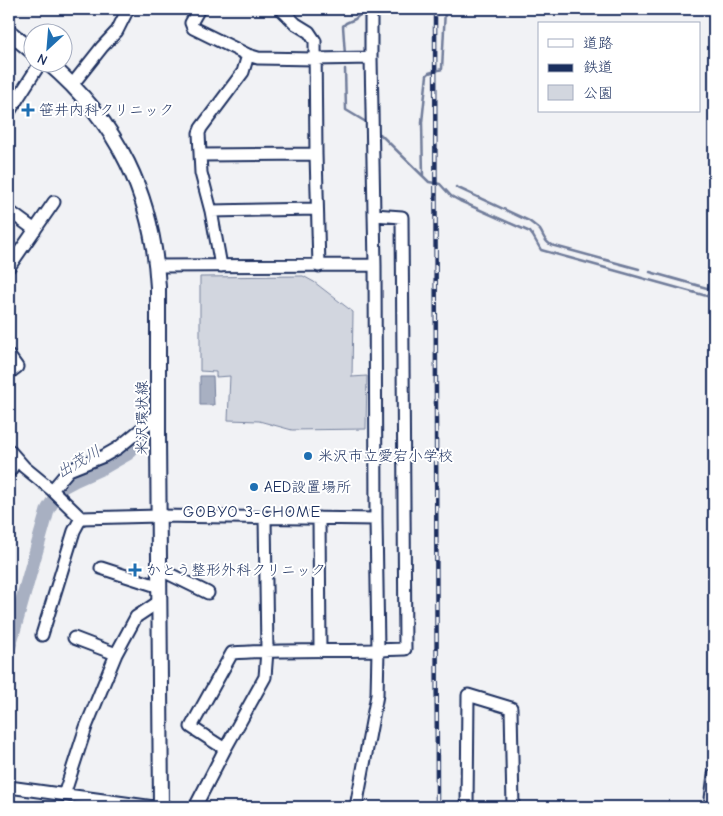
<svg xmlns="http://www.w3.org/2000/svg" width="723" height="816" viewBox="0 0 723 816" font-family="'Comic Neue','Klee One',sans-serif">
<rect width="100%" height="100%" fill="#f1f2f5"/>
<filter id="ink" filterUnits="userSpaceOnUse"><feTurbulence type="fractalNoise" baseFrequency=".02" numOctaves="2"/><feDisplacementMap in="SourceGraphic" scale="10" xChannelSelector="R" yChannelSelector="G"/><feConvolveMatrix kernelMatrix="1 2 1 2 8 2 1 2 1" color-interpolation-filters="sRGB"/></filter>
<g filter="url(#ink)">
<path fill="#d2d6df" stroke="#76829e" d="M303 276 314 282 353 312 352 377 367 376 366 429 292 430 259 421 228 420 230 376 216 377V372L200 371V277Z"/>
<path fill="#a8b0c2" stroke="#707c9a" d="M200 376H213L214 405H200Z"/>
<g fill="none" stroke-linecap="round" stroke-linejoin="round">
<path stroke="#707c9a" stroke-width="2.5" d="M345 55 343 26 346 23 355 19 363 12 364 9
M345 69 346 110 366 122
M380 134 429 182 440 184 451 196 460 201 530 232 533 236 541 250 714 298
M423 176 422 122 427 75 429 73 442 69 445 9
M456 187 529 221C533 224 537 227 540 230 544 236 544 241 551 245L639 269
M650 272 714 290"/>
<path stroke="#a8b0c2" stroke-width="14" d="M9 647 48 509 62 487 75 480 106 466 127 454 135 445 144 428"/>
<defs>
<path id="minor" d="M199 9 191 23 193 28 248 55 258 58 315 59 371 58
M281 9 296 24 309 32 315 41 316 154 319 266
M72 85 102 47 117 31 128 9
M9 112 41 62
M201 155 316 154
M9 211 35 230
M211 211 317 209
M157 266 375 265
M221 266 211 211 201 173 199 133 201 128 243 72 248 55
M9 267 54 202
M9 356 17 367 9 373
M9 450 24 467 52 490 81 518
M9 472 17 460
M52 490 69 470 104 456 118 448 157 416
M319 518 320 651
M101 568 160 587
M159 569 208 593
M42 635 74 531 81 518 159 516 376 519
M74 638 116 654
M225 749 191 727 232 653C290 649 347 652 405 649L402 217 374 215
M9 787 154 807
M64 795 86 727 116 654 136 617 160 601
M195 807 225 749 265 677 267 651 265 517
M356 807 377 695 378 650 376 519 375 265 371 58V9
M467 807 468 695 511 708 513 807
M710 807 714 775"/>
<path id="major" d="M9 32 32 51
M47 62C118 122 153 195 158 287V436L161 807"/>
</defs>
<use href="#minor" stroke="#1b2f5e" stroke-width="15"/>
<use href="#major" stroke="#1b2f5e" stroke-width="18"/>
<use href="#minor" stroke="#fff" stroke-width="11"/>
<use href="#major" stroke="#fff" stroke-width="14"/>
<defs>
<path id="rail" d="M435 9 437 807"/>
</defs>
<use href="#rail" stroke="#1b2f5e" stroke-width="4.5"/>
<use href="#rail" stroke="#fff" stroke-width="2.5" stroke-dasharray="8" stroke-linecap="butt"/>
</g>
</g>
<g fill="#1f6fb2" stroke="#fff" stroke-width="2">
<path d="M25.5 102.5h5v5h5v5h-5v5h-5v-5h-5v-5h5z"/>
<circle cx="308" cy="456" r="5"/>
<circle cx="254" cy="487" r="5"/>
<path d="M132.5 562.5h5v5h5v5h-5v5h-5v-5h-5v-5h5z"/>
</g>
<g text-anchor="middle" stroke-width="4" stroke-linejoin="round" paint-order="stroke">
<g font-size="15" fill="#1b2f5e" stroke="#fff" text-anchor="start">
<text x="39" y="115">笹井内科クリニック</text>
<text x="318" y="461">米沢市立愛宕小学校</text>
<text x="264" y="492">AED設置場所</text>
<text x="146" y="575">かとう整形外科クリニック</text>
</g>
<g font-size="15" fill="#1b2f5e" stroke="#fff">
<text transform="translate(142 418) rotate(-90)" y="5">米沢環状線</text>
</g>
<g font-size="16" font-style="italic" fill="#4c5c81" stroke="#fff">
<text transform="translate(78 461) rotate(-30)" y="6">出茂川</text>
</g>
<g font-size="16" letter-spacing="1" fill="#1b2f5e" stroke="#fff">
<text x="252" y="517">GOBYO 3-CHOME</text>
</g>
</g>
<rect width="723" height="816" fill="none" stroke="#fff" stroke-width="30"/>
<rect x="15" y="15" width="693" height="786" fill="none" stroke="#1b2f5e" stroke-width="2" filter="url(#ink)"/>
<rect x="538" y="22" width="162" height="90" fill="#ffffff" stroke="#a4acbf"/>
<rect x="548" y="39" width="25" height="8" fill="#ffffff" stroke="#a4acbf"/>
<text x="583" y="48" font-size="15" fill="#1b2f5e">道路</text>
<rect x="548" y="64" width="25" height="8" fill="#1b2f5e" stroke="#a4acbf"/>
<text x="583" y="72" font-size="15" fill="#1b2f5e">鉄道</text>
<rect x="548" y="85" width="25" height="15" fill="#d2d6df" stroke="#a4acbf"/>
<text x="583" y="98" font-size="15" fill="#1b2f5e">公園</text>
<g transform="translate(48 48) rotate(206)"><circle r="24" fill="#ffffff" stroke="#a4acbf"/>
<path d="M0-4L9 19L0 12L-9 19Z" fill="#1f6fb2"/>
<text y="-8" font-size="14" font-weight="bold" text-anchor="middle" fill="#1b2f5e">N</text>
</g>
</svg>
